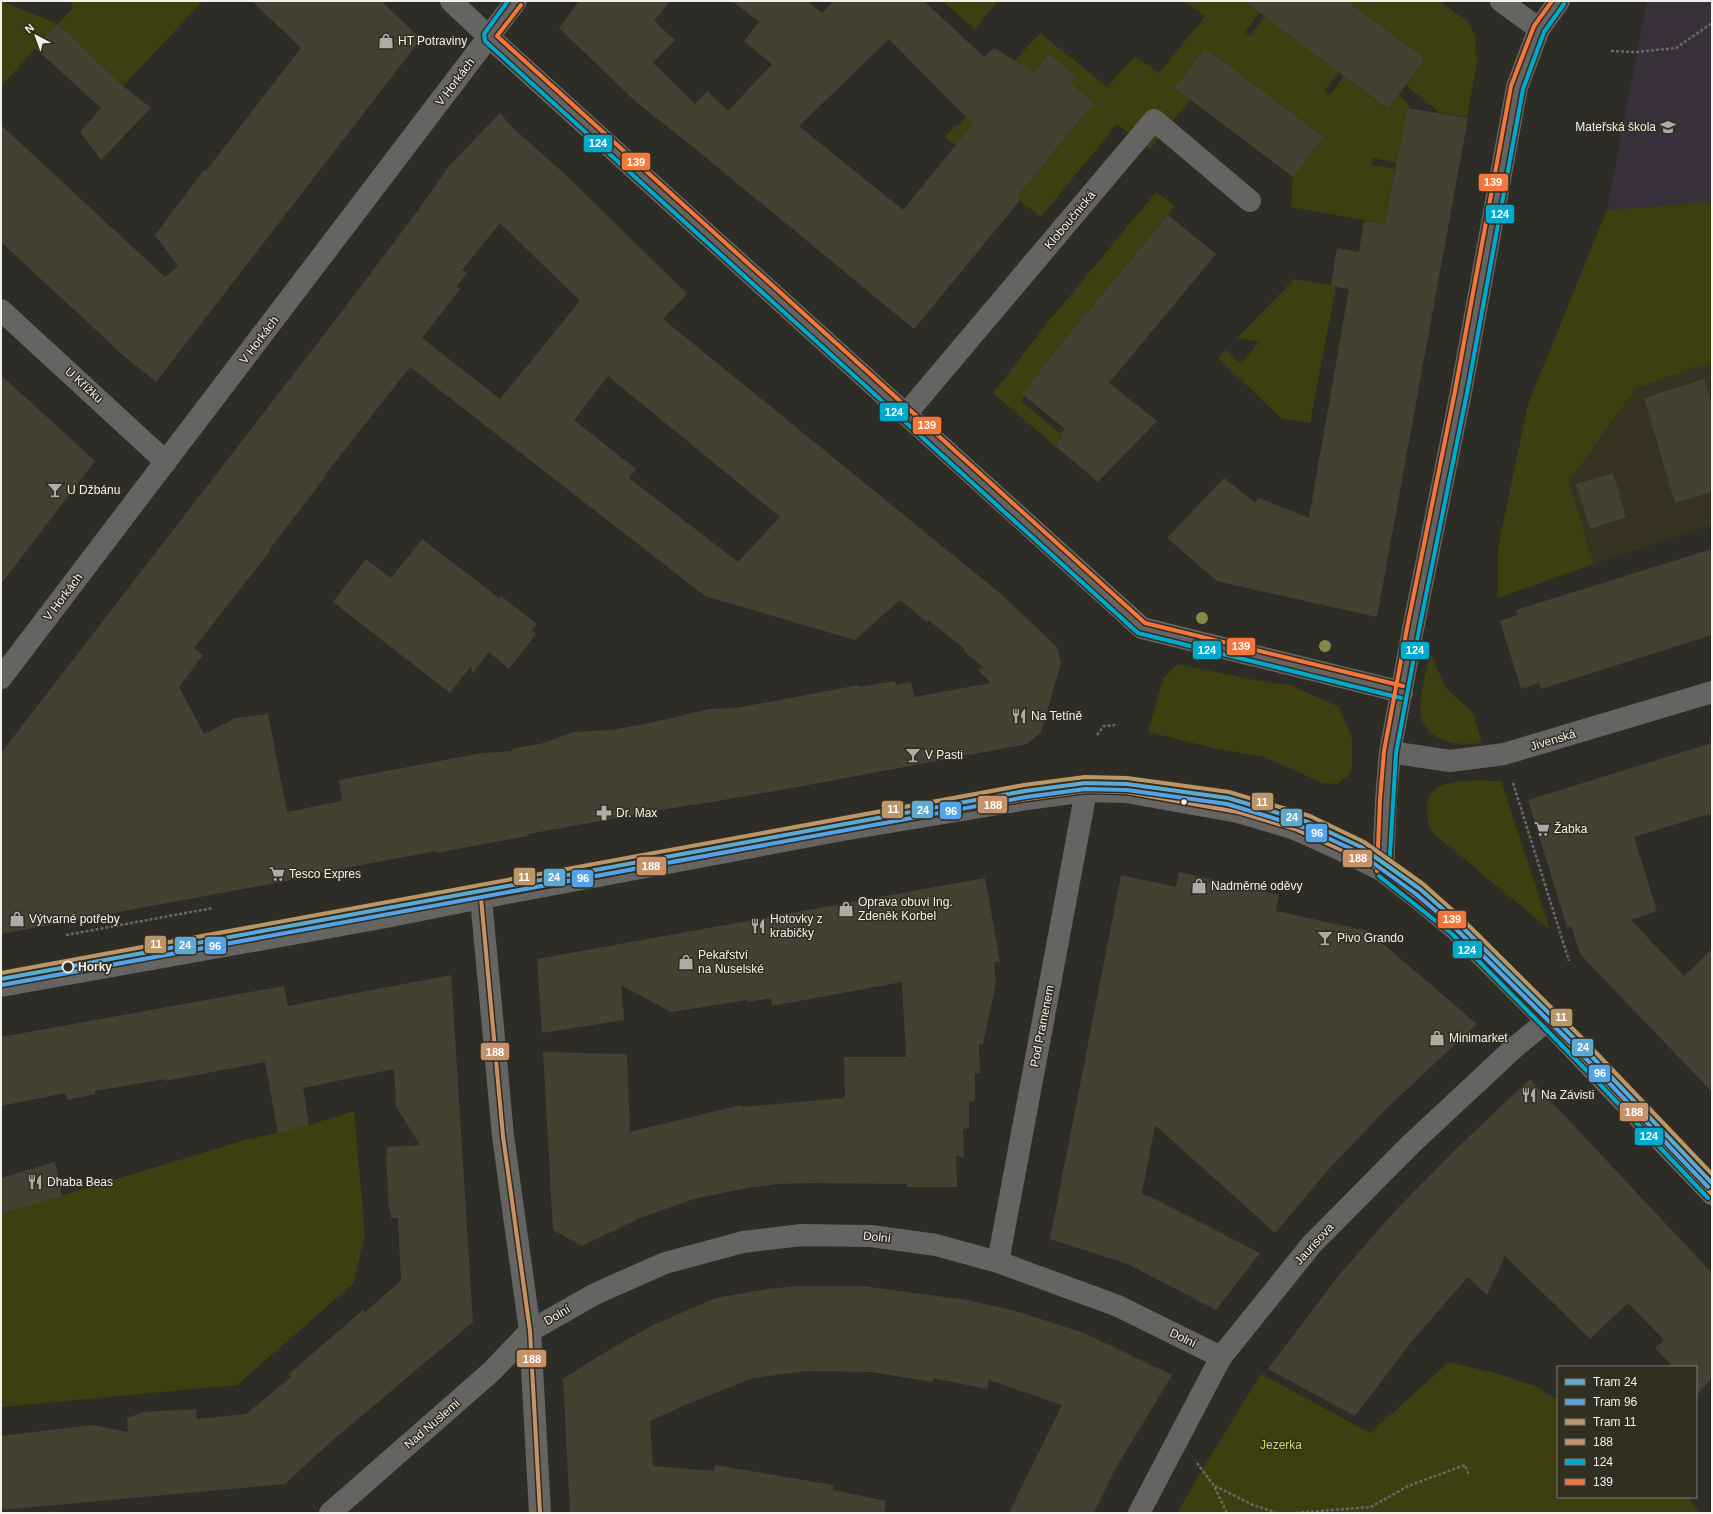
<svg xmlns="http://www.w3.org/2000/svg" width="1713" height="1514" viewBox="0 0 1713 1514" font-family="Arial,sans-serif">
<rect width="100%" height="100%" fill="#2e2c26"/>
<path fill="#373222" d="M1712 362V525L1594 564 1569 482 1635 389 1701 365Z"/>
<path fill="#3a303c" d="M1647 1H1712V202L1607 210Z"/>
<path fill="#3d3f10" d="M1 1 58 24 73 8 71 1H203L123 86 58 24 1 86Z
M942 1H998L975 29Z
M1185 1H1245L1260 12 1245 32 1250 36 1265 16 1339 72 1324 91 1330 95 1344 76 1387 109 1399 94 1411 108H1407L1397 163 1373 158 1372 165 1395 169 1385 224 1291 207 1293 177 1191 99 1150 149 1117 124 1041 217 1020 201 1021 199 1018 196 1093 104 1096 105 1071 83 1076 76 1048 54 1047 56 1049 57 969 157 945 137 956 125 958 126 967 116 966 115 1040 33 1107 87 1135 56 1159 73 1205 16Z
M1347 1H1440L1468 22 1476 37 1475 54 1478 57 1467 117 1440 113 1406 85 1424 59Z
M1156 192 1175 206 1038 372 1039 374 1021 401 1063 436 1055 446 993 393 1049 321Z
M1712 202V362L1701 365 1635 389 1569 482 1594 564 1498 598V548L1528 404 1607 210Z
M1294 279 1336 286 1310 423 1282 419 1218 358 1226 350 1241 364 1259 342 1237 338Z
M1430 652 1445 687 1473 713 1482 743C1462 745 1439 745 1426 727 1424 724 1421 720 1421 716 1418 701 1427 669 1430 652Z
M1177 664 1259 681 1290 685 1339 707 1352 738V767L1350 774 1337 784 1323 783 1264 757 1214 748 1148 732 1163 679Z
M1501 781 1550 930 1434 834C1428 825 1427 818 1427 807 1427 775 1479 781 1501 781Z
M354 1111 365 1235 353 1284 237 1385 1 1407V1214L245 1140 309 1125Z
M1449 1362 1499 1374 1537 1387 1558 1400V1497H1687L1701 1513H1177L1205 1465 1261 1374 1370 1433Z"/>
<path fill="#454132" fill-rule="evenodd" d="M252 1H381L421 39 156 382 125 357 1 242V125L165 277 178 266 155 235 204 170 206 171 301 48Z
M579 1H670L654 21 675 40 653 63 695 104 707 91 728 111 772 64 744 41 759 22 732 1H807L822 13 834 1H924L984 57 994 48 1035 73 1048 54 1077 76 1071 83 1096 105 1082 117 1018 196 1021 199 914 329 693 147 636 102 559 28ZM889 39 973 124 903 210 799 126Z
M1244 1H1347L1425 59 1388 109Z
M58 24 123 86 151 108 101 160 80 132 101 108 35 48Z
M1205 48 1323 137 1293 177 1175 88Z
M1407 108 1468 118 1377 617 1217 581 1167 538 1224 478 1255 503 1259 498 1309 518 1349 289 1331 286 1337 248 1359 252 1364 221 1385 224Z
M500 113 512 127 568 177 687 294 663 319 1001 594 1057 647 1061 663 1041 732 1027 744 808 785 695 805V804L528 834V836L436 853V851L297 877V879L1 934V753L340 314 416 213 449 166ZM500 223 580 301 500 399 422 338 460 289 457 286 467 273 462 270ZM410 367 705 596 855 640 900 600 927 622 928 620 964 648V651L984 668 977 669 991 683 914 697 911 682 896 685 895 681 859 687V685L736 708 709 709 655 722 613 730 573 732 544 743 512 749V751L482 753 339 780 342 801 287 812 268 714 236 718 204 734 179 687 203 655 194 648 270 551 269 550 325 477 324 476ZM608 376 780 517 738 562 629 478 636 469 574 420Z
M1168 215 1216 254 1109 383 1157 421 1098 482 1055 446 1063 436 1060 434 1065 429 1022 394 1039 374 1038 372Z
M1 375 95 461 1 584Z
M1704 379 1712 404V492L1675 503 1644 398Z
M1613 473 1626 517 1590 529 1576 484Z
M422 539 499 598 501 596 537 624 532 630 536 634 509 669 489 652 472 674 471 666 450 693 333 602 366 559 391 578Z
M1712 549V635L1541 689 1539 683 1521 689 1500 621 1518 615 1516 610Z
M1712 743V813L1634 837 1657 911 1631 920 1684 976 1712 949V1092L1580 954 1571 926 1567 927 1528 800Z
M1179 872 1279 895 1276 911 1368 931 1477 1024 1387 1108 1330 1168 1275 1233 1155 1125 1142 1194 1149 1196 1260 1253 1216 1310 1128 1264 1050 1239 1121 875 1176 887Z
M985 878 1000 961 994 962 996 983 983 1044H979L980 1073 975 1074V1101L969 1102V1128L963 1129 964 1157 956 1156 957 1187H907V1184L811 1183 777 1184 742 1189 694 1199 640 1218 582 1246 553 1230 543 1052 627 1054 630 1132 741 1105V1107L845 1098 844 1057H906L902 982 772 1006 771 998 747 1002V1000L671 1012 621 985 624 1020 542 1033 537 959Z
M451 975 473 1322 333 1440 285 1484 1 1510V1436L92 1425 128 1432 127 1418 144 1412 196 1409 197 1419 246 1414 291 1377 289 1374 363 1310 365 1312 401 1281 398 1218H391L390 1210H389L386 1156H387V1147L420 1145 396 1106 394 1069 303 1088 309 1125 278 1133 265 1062 165 1081V1079L95 1091V1094L67 1100 65 1093 1 1106V1037L284 986 288 1006Z
M1530 1079 1712 1273V1378L1698 1394 1696 1392V1367H1673L1655 1348 1664 1340 1628 1303 1590 1339 1505 1256 1487 1295 1468 1277 1412 1341 1355 1416 1268 1369 1339 1275 1397 1209 1455 1150Z
M55 1162 62 1196 1 1214V1178Z
M798 1286H862L967 1300 1019 1312 1084 1333 1172 1375 1114 1471 1094 1513H1009L1062 1405 989 1380 987 1389 933 1378V1382L871 1372 807 1371 753 1378 685 1405 650 1421 653 1466 714 1471 715 1465 833 1485V1490L886 1501 884 1513H570L563 1379 597 1357 655 1324 716 1298 767 1289Z"/>
<g fill="none" stroke-linecap="round" stroke-linejoin="round">
<path stroke="#6a6866" stroke-width="2.5" stroke-dasharray="3 2" stroke-linecap="butt" d="M1611 51 1637 52 1676 48 1712 23
M1097 735 1104 726 1115 725
M1513 783 1569 961
M66 935 213 908
M1197 1463 1214 1486 1227 1513
M1215 1486 1253 1505 1277 1513
M1296 1513 1371 1507 1408 1486 1465 1465 1469 1476"/>
<path stroke="#666462" stroke-width="22" d="M451 1 489 37 1142 628 1402 692
M1501 1 1539 29
M1 310 166 462
M906 414 1154 120 1250 201
M1 678 516 1
M1390 752 1450 761 1504 754 1712 692
M1 986 381 918 481 898
M998 1262 1086 791
M330 1513 492 1371 530 1331 595 1294 665 1263 743 1242 801 1235 871 1236 936 1245 998 1262 1118 1306 1221 1357
M1139 1513 1221 1357 1312 1244 1410 1145 1515 1047 1547 1021"/>
<path stroke="#666462" stroke-width="22" d="M1383 871 1386 800 1390 752 1414 624 1461 392 1517 87 1539 29 1559 1
M540 1513 530 1331 503 1136 481 898 842 830 1027 799 1086 791 1126 792 1238 812 1295 829 1339 849 1383 871 1420 900 1455 929 1547 1021 1712 1194"/>
<defs>
<path id="bus-1" d="M481 898 842 830 1027 799 1086 791 1126 792 1238 812 1295 829 1339 849 1383 871 1420 900 1455 929 1547 1021 1712 1194
M481 898 503 1136 530 1331 540 1513"/>
<path id="bus-2" d="M508 1 484 34 485 41 1138 633 1401 698
M1389 871 1396 753 1420 625 1467 393 1523 89 1544 32 1564 4
M1379 876 1451 933 1593 1077 1708 1198"/>
<path id="bus-3" d="M521 5 497 36 1145 623 1403 686
M1387 866 1459 925 1601 1069 1712 1185
M1377 871 1380 800 1384 751 1408 623 1455 391 1511 86 1534 26 1552 1"/>
</defs>
<use href="#bus-1" stroke="#312e22" stroke-width="7"/>
<use href="#bus-2" stroke="#312e22" stroke-width="7"/>
<use href="#bus-3" stroke="#312e22" stroke-width="7"/>
<use href="#bus-1" stroke="#c7916a" stroke-width="4"/>
<use href="#bus-2" stroke="#00a9ce" stroke-width="4"/>
<use href="#bus-3" stroke="#f5763a" stroke-width="4"/>
<defs>
<path id="tram-1" d="M1 979 1025 791 1085 783 1127 784 1228 798 1308 822 1361 847 1420 889 1454 919 1577 1041 1712 1183"/>
<path id="tram-2" d="M2 985 1026 797 1085 789 1127 790 1227 804 1306 828 1358 852 1416 894 1450 923 1573 1045 1708 1187"/>
<path id="tram-3" d="M1 973 1024 785 1085 777 1127 778 1229 792 1310 816 1364 842 1423 884 1458 915 1581 1037 1712 1174"/>
</defs>
<use href="#tram-1" stroke="#312e22" stroke-width="7"/>
<use href="#tram-2" stroke="#312e22" stroke-width="7"/>
<use href="#tram-3" stroke="#312e22" stroke-width="7"/>
<use href="#tram-1" stroke="#5ca9d1" stroke-width="4"/>
<use href="#tram-2" stroke="#53a3e8" stroke-width="4"/>
<use href="#tram-3" stroke="#ba9669" stroke-width="4"/>
</g>
<g fill="#868948">
<circle cx="1202" cy="618" r="6"/>
<circle cx="1325" cy="646" r="6"/>
</g>
<defs>
<symbol id="shop-bare" viewBox="-9 -9 18 18"><path d="M-5-2.5h2.3a2.7 3.5 0 0 1 5.4 0H5L5.5 6h-11ZM-1.5-2.5h3a1.5 2.3 0 0 0-3 0Z" fill="#adaba5" stroke="#312e22" stroke-width="2.5" paint-order="stroke"/></symbol>
<symbol id="school-bare" viewBox="-9 -9 18 18"><path d="M0-5L7-2L0 1L-7-2ZM-4 1L0 2.5L4 1V4Q0 6-4 4Z" fill="#adaba5" stroke="#312e22" stroke-width="2.5" paint-order="stroke"/></symbol>
<symbol id="bar-bare" viewBox="-9 -9 18 18"><path d="M-6-5H6L.8 .8V4.5H3.5V6h-7V4.5H-.8V.8Z" fill="#adaba5" stroke="#312e22" stroke-width="2.5" paint-order="stroke"/></symbol>
<symbol id="restaurant-bare" viewBox="-9 -9 18 18"><path d="M-5-6h1v4h1v-4h1v4h1v-4h1v5L-1.5 .5V6h-2V.5L-5-1ZM5-6V6H3V1.5H1.5Q1.5-4 5-6Z" fill="#adaba5" stroke="#312e22" stroke-width="2.5" paint-order="stroke"/></symbol>
<symbol id="pharmacy-bare" viewBox="-9 -9 18 18"><path d="M-2-6h4v4h4v4h-4v4h-4v-4h-4v-4h4Z" fill="#adaba5" stroke="#312e22" stroke-width="2.5" paint-order="stroke"/></symbol>
<symbol id="supermarket-bare" viewBox="-9 -9 18 18"><path d="M-6-5.5h2.5l.6 2H6L4.5 2H-2.5L-4.4-4H-6ZM-1.5 3.2a1.3 1.3 0 1 0 .1 0ZM3 3.2a1.3 1.3 0 1 0 .1 0Z" fill="#adaba5" stroke="#312e22" stroke-width="2.5" paint-order="stroke"/></symbol>
</defs>
<g fill-rule="evenodd">
<use href="#shop-bare" x="375" y="30" width="22" height="22"/>
<use href="#school-bare" x="1657" y="116" width="22" height="22"/>
<use href="#bar-bare" x="44" y="479" width="22" height="22"/>
<use href="#restaurant-bare" x="1008" y="705" width="22" height="22"/>
<use href="#bar-bare" x="902" y="744" width="22" height="22"/>
<use href="#pharmacy-bare" x="593" y="802" width="22" height="22"/>
<use href="#supermarket-bare" x="1531" y="818" width="22" height="22"/>
<use href="#supermarket-bare" x="266" y="863" width="22" height="22"/>
<use href="#shop-bare" x="1188" y="875" width="22" height="22"/>
<use href="#shop-bare" x="835" y="898" width="22" height="22"/>
<use href="#shop-bare" x="6" y="908" width="22" height="22"/>
<use href="#restaurant-bare" x="747" y="915" width="22" height="22"/>
<use href="#bar-bare" x="1314" y="927" width="22" height="22"/>
<use href="#shop-bare" x="675" y="951" width="22" height="22"/>
<use href="#shop-bare" x="1426" y="1027" width="22" height="22"/>
<use href="#restaurant-bare" x="1518" y="1084" width="22" height="22"/>
<use href="#restaurant-bare" x="24" y="1171" width="22" height="22"/>
</g>
<circle fill="#f2f0e9" stroke="#312e22" stroke-width="1.5" cx="1184" cy="802" r="3.5"/>
<circle fill="#312e22" stroke="#f2f0e9" stroke-width="2" cx="68" cy="967" r="5.5"/>
<g text-anchor="middle" stroke-width="3" stroke-linejoin="round" paint-order="stroke">
<g font-size="12" fill="#f2f0e9" stroke="#312e22" text-anchor="start">
<text x="398" y="45">HT Potraviny</text>
<text x="1656" y="131" text-anchor="end">Mateřská škola</text>
<text x="67" y="494">U Džbánu</text>
<text x="1031" y="720">Na Tetíně</text>
<text x="925" y="759">V Pasti</text>
<text x="616" y="817">Dr. Max</text>
<text x="1554" y="833">Žabka</text>
<text x="289" y="878">Tesco Expres</text>
<text x="1211" y="890">Nadměrné oděvy</text>
<text x="858" y="906">Oprava obuvi Ing.<tspan x="858" dy="14">Zdeněk Korbel</tspan></text>
<text x="29" y="923">Výtvarné potřeby</text>
<text x="770" y="923">Hotovky z<tspan x="770" dy="14">krabičky</tspan></text>
<text x="1337" y="942">Pivo Grando</text>
<text x="698" y="959">Pekařství<tspan x="698" dy="14">na Nuselské</tspan></text>
<text x="1449" y="1042">Minimarket</text>
<text x="1541" y="1099">Na Závisti</text>
<text x="47" y="1186">Dhaba Beas</text>
</g>
<g font-size="12" fill="#f2f0e9" stroke="#312e22">
<text transform="translate(455 82) rotate(-53)" y="4">V Horkách</text>
<text transform="translate(1070 220) rotate(-50)" y="4">Kloboučnická</text>
<text transform="translate(259 340) rotate(-53)" y="4">V Horkách</text>
<text transform="translate(84 385) rotate(42)" y="4">U Křížku</text>
<text transform="translate(63 597) rotate(-53)" y="4">V Horkách</text>
<text transform="translate(1553 740) rotate(-17)" y="4">Jivenská</text>
<text transform="translate(1042 1026) rotate(-79)" y="4">Pod Pramenem</text>
<text transform="translate(877 1237) rotate(6)" y="4">Dolní</text>
<text transform="translate(1314 1244) rotate(-48)" y="4">Jaurisova</text>
<text transform="translate(557 1315) rotate(-30)" y="4">Dolní</text>
<text transform="translate(1183 1338) rotate(26)" y="4">Dolní</text>
<text transform="translate(432 1424) rotate(-41)" y="4">Nad Nuslemi</text>
</g>
<g font-size="12" font-weight="bold" fill="#f2f0e9" stroke="#312e22" text-anchor="start">
<text x="78" y="971">Horky</text>
</g>
<g font-size="12" fill="#ced564" stroke="#312e22">
<text x="1281" y="1449">Jezerka</text>
</g>
</g>
<g stroke="#312e22" stroke-width="1.5">
<rect x="583" y="134" width="30" height="19" rx="4" fill="#00a9ce"/>
<rect x="621" y="152" width="30" height="19" rx="4" fill="#f5763a"/>
<rect x="1478" y="173" width="31" height="19" rx="4" fill="#f5763a"/>
<rect x="1485" y="204" width="30" height="20" rx="4" fill="#00a9ce"/>
<rect x="879" y="402" width="30" height="20" rx="4" fill="#00a9ce"/>
<rect x="912" y="416" width="30" height="19" rx="4" fill="#f5763a"/>
<rect x="1226" y="637" width="30" height="19" rx="4" fill="#f5763a"/>
<rect x="1192" y="640" width="30" height="20" rx="4" fill="#00a9ce"/>
<rect x="1400" y="641" width="30" height="19" rx="4" fill="#00a9ce"/>
<rect x="1251" y="792" width="23" height="19" rx="4" fill="#ba9669"/>
<rect x="977" y="795" width="31" height="19" rx="4" fill="#c7916a"/>
<rect x="881" y="800" width="23" height="19" rx="4" fill="#ba9669"/>
<rect x="911" y="800" width="23" height="19" rx="4" fill="#5ca9d1"/>
<rect x="939" y="801" width="23" height="19" rx="4" fill="#53a3e8"/>
<rect x="1280" y="808" width="23" height="19" rx="4" fill="#5ca9d1"/>
<rect x="1305" y="823" width="23" height="20" rx="4" fill="#53a3e8"/>
<rect x="1342" y="849" width="31" height="19" rx="4" fill="#c7916a"/>
<rect x="636" y="856" width="31" height="20" rx="4" fill="#c7916a"/>
<rect x="513" y="867" width="23" height="19" rx="4" fill="#ba9669"/>
<rect x="543" y="868" width="23" height="19" rx="4" fill="#5ca9d1"/>
<rect x="571" y="869" width="23" height="19" rx="4" fill="#53a3e8"/>
<rect x="1437" y="910" width="30" height="19" rx="4" fill="#f5763a"/>
<rect x="144" y="935" width="23" height="19" rx="4" fill="#ba9669"/>
<rect x="174" y="936" width="23" height="19" rx="4" fill="#5ca9d1"/>
<rect x="204" y="936" width="23" height="19" rx="4" fill="#53a3e8"/>
<rect x="1452" y="940" width="31" height="19" rx="4" fill="#00a9ce"/>
<rect x="1550" y="1008" width="23" height="19" rx="4" fill="#ba9669"/>
<rect x="1571" y="1038" width="23" height="19" rx="4" fill="#5ca9d1"/>
<rect x="480" y="1042" width="30" height="19" rx="4" fill="#c7916a"/>
<rect x="1588" y="1064" width="23" height="19" rx="4" fill="#53a3e8"/>
<rect x="1619" y="1102" width="30" height="20" rx="4" fill="#c7916a"/>
<rect x="1634" y="1127" width="30" height="19" rx="4" fill="#00a9ce"/>
<rect x="516" y="1349" width="31" height="19" rx="4" fill="#c7916a"/>
</g>
<g font-size="11" text-anchor="middle" font-weight="bold" fill="#fff">
<text x="598" y="147">124</text>
<text x="636" y="166">139</text>
<text x="1493" y="186">139</text>
<text x="1500" y="218">124</text>
<text x="894" y="416">124</text>
<text x="927" y="429">139</text>
<text x="1241" y="650">139</text>
<text x="1207" y="654">124</text>
<text x="1415" y="654">124</text>
<text x="1262" y="806">11</text>
<text x="993" y="809">188</text>
<text x="893" y="813">11</text>
<text x="923" y="814">24</text>
<text x="951" y="815">96</text>
<text x="1292" y="821">24</text>
<text x="1317" y="837">96</text>
<text x="1358" y="862">188</text>
<text x="651" y="870">188</text>
<text x="524" y="881">11</text>
<text x="554" y="881">24</text>
<text x="583" y="882">96</text>
<text x="1452" y="923">139</text>
<text x="156" y="948">11</text>
<text x="185" y="949">24</text>
<text x="215" y="950">96</text>
<text x="1467" y="954">124</text>
<text x="1561" y="1021">11</text>
<text x="1583" y="1051">24</text>
<text x="495" y="1056">188</text>
<text x="1600" y="1077">96</text>
<text x="1634" y="1116">188</text>
<text x="1649" y="1140">124</text>
<text x="532" y="1363">188</text>
</g>
<rect width="1713" height="1514" fill="none" stroke="#f2f0e9" stroke-width="4"/>
<rect x="1557" y="1366" width="140" height="132" fill="#312e22" stroke="#7e7c72"/>
<rect x="1565" y="1379" width="20" height="6" fill="#5ca9d1" stroke="#7e7c72"/>
<text x="1593" y="1386" font-size="12" fill="#f2f0e9">Tram 24</text>
<rect x="1565" y="1399" width="20" height="6" fill="#53a3e8" stroke="#7e7c72"/>
<text x="1593" y="1406" font-size="12" fill="#f2f0e9">Tram 96</text>
<rect x="1565" y="1419" width="20" height="6" fill="#ba9669" stroke="#7e7c72"/>
<text x="1593" y="1426" font-size="12" fill="#f2f0e9">Tram 11</text>
<rect x="1565" y="1439" width="20" height="6" fill="#c7916a" stroke="#7e7c72"/>
<text x="1593" y="1446" font-size="12" fill="#f2f0e9">188</text>
<rect x="1565" y="1459" width="20" height="6" fill="#00a9ce" stroke="#7e7c72"/>
<text x="1593" y="1466" font-size="12" fill="#f2f0e9">124</text>
<rect x="1565" y="1479" width="20" height="6" fill="#f5763a" stroke="#7e7c72"/>
<text x="1593" y="1486" font-size="12" fill="#f2f0e9">139</text>
<g transform="translate(36 36) rotate(319)" stroke="#312e22" stroke-width="3" paint-order="stroke">
<path d="M0-3L7 15L0 10L-7 15Z" fill="#f2f0e9"/>
<text y="-6" font-size="11" font-weight="bold" text-anchor="middle" fill="#f2f0e9">N</text>
</g>
</svg>
